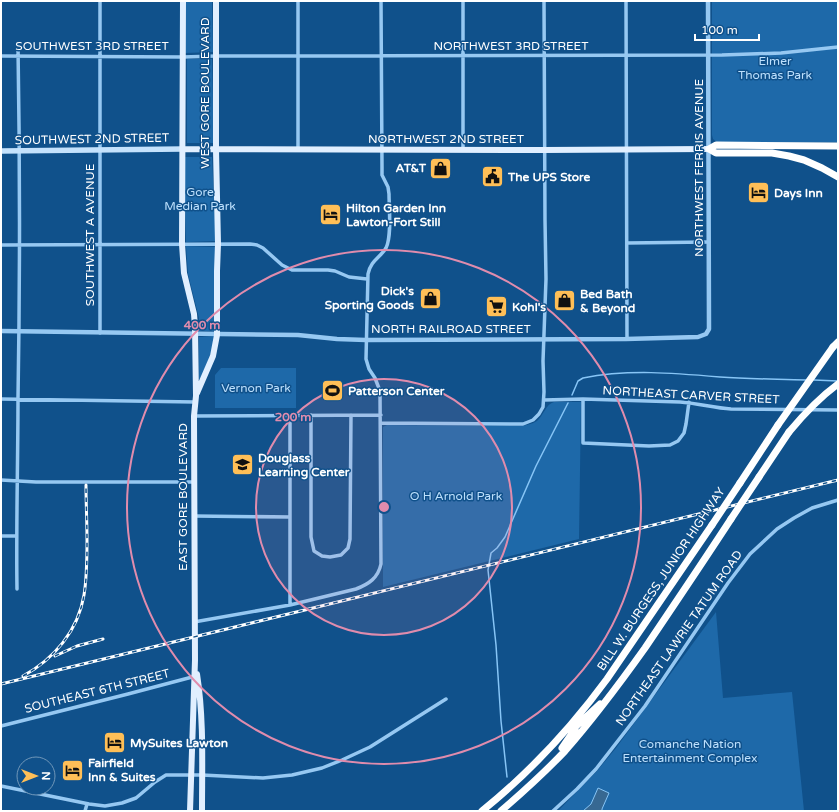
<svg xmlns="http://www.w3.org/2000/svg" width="839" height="812" viewBox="0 0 839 812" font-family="'Varela Round',sans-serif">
<rect width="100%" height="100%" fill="#10518b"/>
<path fill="#1e69a9" d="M186 1H212L213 52 185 53Z
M712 1H838V142H717L713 139 712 135Z
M187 59H212L214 143H187Z
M184 157H212L216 241 186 242Z
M186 246 215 247 216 331H199V318L188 274Z
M215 336 214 346 200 380 199 379V337Z
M221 368H296V408H215V375Z
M554 402H581L579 539 383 587V427L387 425 521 426C527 425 532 424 537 421 543 416 546 404 554 402Z
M716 612 723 698 792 692 804 811H558L597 771 616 748Z"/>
<path fill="#376892" stroke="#87c5f6" d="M598 788 609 793 602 809V811H583L591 804Z"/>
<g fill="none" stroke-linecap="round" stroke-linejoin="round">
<path stroke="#87c5f6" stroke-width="1.5" d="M814 380 838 381
M572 395 578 381 583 378C628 369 674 373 720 377 748 379 777 379 806 380
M507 777 501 721 496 645 488 570 491 553 497 548 505 537 536 466 568 403"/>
<path stroke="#96c8f2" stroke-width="3.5" d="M298 1V150
M626 1 627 339
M1 56 183 57 216 56 722 55 781 53 838 47
M463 149V1
M627 243 709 242
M1 245 250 244 257 245 263 248 282 265 292 270H328L335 271 349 277 367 279
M100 333V1
M1 399 195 402
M583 399V443L649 446 670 445 678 441 684 433 686 424 689 402
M544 400 583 399 680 402C697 403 714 408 731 409L838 410
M311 415V537L314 551 322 556 330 557 341 555 348 548 350 539 351 415
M194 416 381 415
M381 423 523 424 533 420 539 414 543 407 544 392 543 361 546 279 545 220 544 1
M1 480 36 482H194
M194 516 290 517
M1 536H16
M17 589C16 525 18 462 18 398 20 281 20 164 18 47
M290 605V415
M194 622 290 605 356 589C369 584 378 578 381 564L380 391 375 378 369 369 366 359 368 274C371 260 380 258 386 248 392 236 389 207 389 194L388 187 382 175V167L381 1
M1 726 128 694 196 676
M1 786 89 804 105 806 122 803 136 798 155 782 166 775H202L263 778 292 775 322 768 342 760 370 747 446 699
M85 811 87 804
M553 811 577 789 596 769 645 706 728 583 750 554 777 529 794 518 812 508 838 500"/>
<path stroke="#96c8f2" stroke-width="4.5" d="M1 331 298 335 337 339 366 340 626 339 698 337 706 334 709 329 708 1"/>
<path stroke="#c5e2fc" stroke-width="5.5" d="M1 151 183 149"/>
<path stroke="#e1efff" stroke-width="6" d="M183 1 182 244 184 273 194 314 195 327 196 396 194 416 195 660 190 811
M183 149 544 150 709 149
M197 393 213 356 217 335V271L218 244 216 150V1
M197 674C204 719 202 765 202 811"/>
<path stroke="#fff" stroke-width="7" d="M838 146 716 145 709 149 716 153H772L789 156 804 160 822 168 838 177
M833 347 838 342
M759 477 789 432
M740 483 778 425
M571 731 600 704
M562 748 575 729
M482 811C529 773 571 728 607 679L712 525
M501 811C523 792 545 772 565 751 594 718 620 683 645 648 674 605 703 562 731 519"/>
<defs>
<path id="rail" d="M55 656 77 646 103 639
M23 676C54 659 78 631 84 595 87 577 87 559 87 540 87 522 86 503 86 485
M1 684 838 480"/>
</defs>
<use href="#rail" stroke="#fff" stroke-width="3"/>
<use href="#rail" stroke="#10518b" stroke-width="1.5" stroke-dasharray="4.5" stroke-linecap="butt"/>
<path stroke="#fff" stroke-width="7" d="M778 425 833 347
M789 432C804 414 819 398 838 384
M731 519 759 477
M712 525 740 483"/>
</g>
<circle cx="384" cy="507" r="128" fill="#e08cad" fill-opacity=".12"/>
<g fill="none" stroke="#e08cad" stroke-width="2">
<circle cx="384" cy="507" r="128"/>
<circle cx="384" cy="507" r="257"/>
</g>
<defs>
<symbol id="shop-square" viewBox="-11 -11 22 22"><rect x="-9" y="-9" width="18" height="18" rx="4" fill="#ffbf57" stroke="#10518b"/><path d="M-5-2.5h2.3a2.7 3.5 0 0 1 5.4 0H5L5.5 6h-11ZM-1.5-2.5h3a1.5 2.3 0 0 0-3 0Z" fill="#111"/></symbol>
<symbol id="civic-square" viewBox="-11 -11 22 22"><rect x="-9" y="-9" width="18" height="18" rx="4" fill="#ffbf57" stroke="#10518b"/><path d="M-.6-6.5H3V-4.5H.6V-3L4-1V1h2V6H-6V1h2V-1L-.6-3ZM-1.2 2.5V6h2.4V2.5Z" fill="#111"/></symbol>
<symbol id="hotel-square" viewBox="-11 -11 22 22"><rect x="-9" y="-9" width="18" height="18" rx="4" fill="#ffbf57" stroke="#10518b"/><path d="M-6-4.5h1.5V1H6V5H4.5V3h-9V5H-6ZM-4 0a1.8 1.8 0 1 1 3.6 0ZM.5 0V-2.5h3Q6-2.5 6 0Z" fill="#111"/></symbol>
<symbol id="supermarket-square" viewBox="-11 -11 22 22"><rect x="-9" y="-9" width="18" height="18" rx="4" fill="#ffbf57" stroke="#10518b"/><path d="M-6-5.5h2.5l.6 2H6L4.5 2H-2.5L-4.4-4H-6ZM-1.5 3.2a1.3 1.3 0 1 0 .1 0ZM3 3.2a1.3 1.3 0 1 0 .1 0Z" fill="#111"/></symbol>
<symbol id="stadium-square" viewBox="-11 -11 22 22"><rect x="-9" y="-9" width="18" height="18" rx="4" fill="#ffbf57" stroke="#10518b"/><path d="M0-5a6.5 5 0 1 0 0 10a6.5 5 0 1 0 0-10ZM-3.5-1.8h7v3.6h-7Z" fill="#111"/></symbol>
<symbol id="school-square" viewBox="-11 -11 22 22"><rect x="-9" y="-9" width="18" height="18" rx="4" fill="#ffbf57" stroke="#10518b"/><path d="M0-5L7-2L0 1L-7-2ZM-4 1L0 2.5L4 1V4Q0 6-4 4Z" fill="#111"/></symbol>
</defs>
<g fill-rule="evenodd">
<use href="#shop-square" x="428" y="156" width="25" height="25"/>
<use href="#civic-square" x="480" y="164" width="25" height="25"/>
<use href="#hotel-square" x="746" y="180" width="25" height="25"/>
<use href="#hotel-square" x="318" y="202" width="25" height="25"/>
<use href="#shop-square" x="418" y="286" width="25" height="25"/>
<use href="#shop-square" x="552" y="288" width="25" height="25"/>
<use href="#supermarket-square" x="484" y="294" width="25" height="25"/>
<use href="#stadium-square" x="320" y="378" width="25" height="25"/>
<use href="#school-square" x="230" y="452" width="25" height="25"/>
<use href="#hotel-square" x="102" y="730" width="25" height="25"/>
<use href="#hotel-square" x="60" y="758" width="25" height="25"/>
</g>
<g text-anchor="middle" stroke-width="3" stroke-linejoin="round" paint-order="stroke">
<g font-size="12" fill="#fff" stroke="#10518b">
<text x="92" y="50">SOUTHWEST 3RD STREET</text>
<text x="511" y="50">NORTHWEST 3RD STREET</text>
<text transform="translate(205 93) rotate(-90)" y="4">WEST GORE BOULEVARD</text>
<text transform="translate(92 139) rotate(-1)" y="4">SOUTHWEST 2ND STREET</text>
<text x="446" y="143">NORTHWEST 2ND STREET</text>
<text transform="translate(699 168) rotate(-90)" y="4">NORTHWEST FERRIS AVENUE</text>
<text transform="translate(90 235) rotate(-90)" y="4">SOUTHWEST A AVENUE</text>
<text x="451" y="333">NORTH RAILROAD STREET</text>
<text transform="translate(691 395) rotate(3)" y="4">NORTHEAST CARVER STREET</text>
<text transform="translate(183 497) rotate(-90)" y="4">EAST GORE BOULEVARD</text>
<text transform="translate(661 579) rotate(-56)" y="4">BILL W. BURGESS, JUNIOR HIGHWAY</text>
<text transform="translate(679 638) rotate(-55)" y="4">NORTHEAST LAWRIE TATUM ROAD</text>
<text transform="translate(97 691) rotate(-14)" y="4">SOUTHEAST 6TH STREET</text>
</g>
<g font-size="12" fill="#bde0fd" stroke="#10518b">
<text x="775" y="65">Elmer<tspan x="775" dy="14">Thomas Park</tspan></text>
<text x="200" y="196">Gore<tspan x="200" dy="14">Median Park</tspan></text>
<text x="256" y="392">Vernon Park</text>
<text x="456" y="500">O H Arnold Park</text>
<text x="690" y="748">Comanche Nation<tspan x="690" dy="14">Entertainment Complex</tspan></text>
</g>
<g font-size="12" font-weight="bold" fill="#fff" stroke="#10518b" text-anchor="start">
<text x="426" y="172" text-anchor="end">AT&amp;T</text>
<text x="508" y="181">The UPS Store</text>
<text x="774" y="197">Days Inn</text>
<text x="346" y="212">Hilton Garden Inn<tspan x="346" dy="14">Lawton-Fort Still</tspan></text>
<text x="414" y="295" text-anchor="end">Dick's<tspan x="414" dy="14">Sporting Goods</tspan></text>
<text x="580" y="298">Bed Bath<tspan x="580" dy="14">&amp; Beyond</tspan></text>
<text x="512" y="311">Kohl's</text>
<text x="348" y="395">Patterson Center</text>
<text x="258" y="462">Douglass<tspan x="258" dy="14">Learning Center</tspan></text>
<text x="130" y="747">MySuites Lawton</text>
<text x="88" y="767">Fairfield<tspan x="88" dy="14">Inn &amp; Suites</tspan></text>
</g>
</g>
<circle cx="384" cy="507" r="6" fill="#e08cad" stroke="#10518b" stroke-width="2"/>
<g font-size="12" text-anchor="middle" font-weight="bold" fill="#e08cad" stroke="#10518b" stroke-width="3" stroke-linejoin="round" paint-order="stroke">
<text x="202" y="329">400 m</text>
<text x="293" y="421">200 m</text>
</g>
<rect width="839" height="812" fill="none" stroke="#ffffff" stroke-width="4"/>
<g transform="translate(36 776) rotate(90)"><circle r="19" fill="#10518b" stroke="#7097b9"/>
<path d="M0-3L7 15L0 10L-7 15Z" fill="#ffbf57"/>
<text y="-6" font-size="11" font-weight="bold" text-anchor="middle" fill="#ffffff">N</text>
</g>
<path d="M695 34v6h64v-6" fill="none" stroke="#ffffff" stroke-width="2"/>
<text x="701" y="34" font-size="12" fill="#ffffff" stroke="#10518b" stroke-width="3" paint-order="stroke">100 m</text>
</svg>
